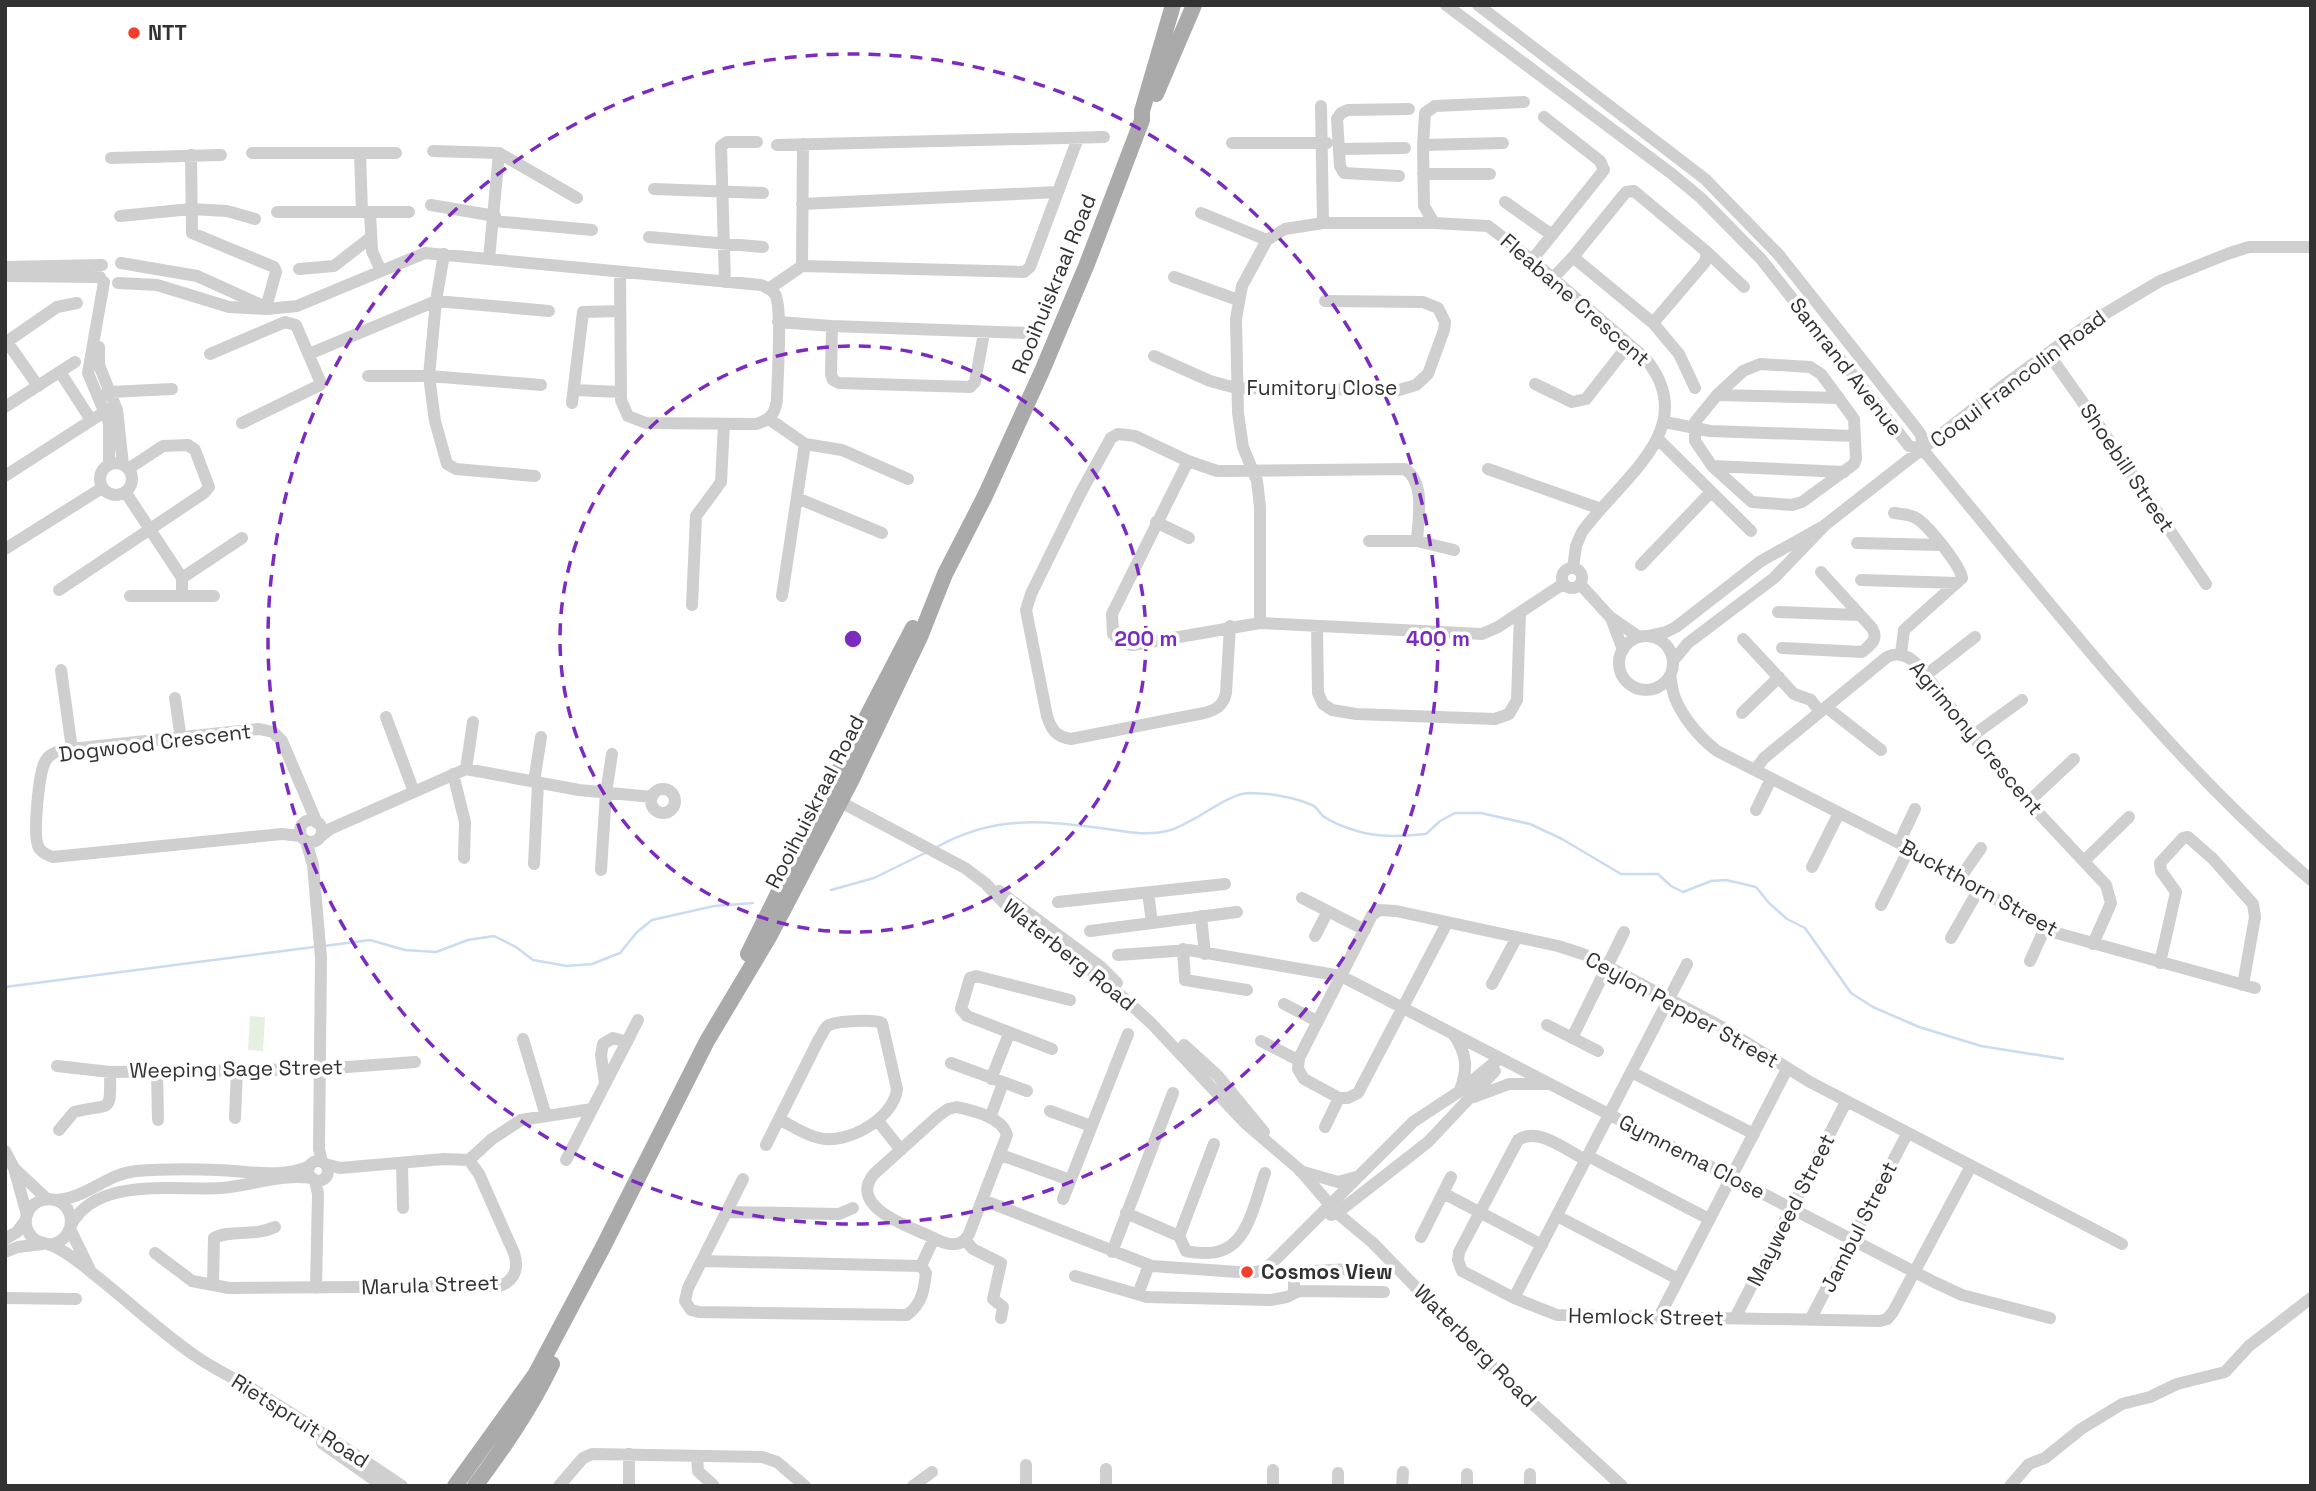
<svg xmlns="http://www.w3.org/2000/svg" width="2316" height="1491" viewBox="0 0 2316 1491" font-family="'Space Grotesk',sans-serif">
<rect width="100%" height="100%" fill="#fff"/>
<path fill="#e6f0e0" d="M250 1016 265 1017 263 1051 248 1050Z"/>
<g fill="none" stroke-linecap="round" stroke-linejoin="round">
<path stroke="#cbdbf0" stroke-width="2.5" d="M937 847C996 814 1044 821 1108 829 1128 832 1147 836 1167 831 1193 825 1225 794 1249 793 1268 793 1294 797 1312 805 1317 807 1319 812 1323 816 1331 822 1347 828 1357 831 1379 838 1404 836 1426 834L1440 821 1455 813H1481L1530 824 1562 839 1621 874H1658L1671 886 1683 892 1711 881 1726 880 1756 887 1769 903 1787 919 1805 928 1851 993 1873 1007 1919 1027 1981 1046 2063 1059
M831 890 874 878 925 853
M324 946 370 940 405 950 436 952 468 940 494 936 516 947 533 960 567 966 592 964 620 953 637 932 652 920 714 906 753 903
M5 987 314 947"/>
<path stroke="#cfcfcf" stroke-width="12" d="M1446 5 1672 174 1701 198 1761 259 1909 446 1923 450 1921 435 1916 428 1779 255 1705 179 1478 5
M1321 106 1323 223
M1232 143H1327
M777 145 1104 137
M1423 145 1503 143
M1339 149 1405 148
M433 151 499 153 489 259
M252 153H396
M360 153 362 212
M499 153 577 198
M191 155 192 233 274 267 276 272 267 304
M111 158 221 155
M1423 174H1490
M1399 176 1344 173 1340 166 1337 119 1341 113 1348 110 1409 109
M654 189 763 193
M1505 202 1552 235
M802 204 1058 192
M431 205 495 216
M277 212H409
M370 212 372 251 381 271
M1201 213 1267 240
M120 216 191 209 227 211 255 219
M494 221 592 230
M1434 223 1424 206 1423 145 1425 113 1435 106 1524 102
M649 237 763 247
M1707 252 1744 287
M444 254 436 301 429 376 435 421 447 464 456 469 535 476
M1573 257 1653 323 1679 354 1695 388
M1532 260 1604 170 1600 161 1544 117
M121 263 197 276 259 304
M802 266 1024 272 1030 267 1078 138
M5 267 102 265
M299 269 334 266 370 238
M5 276 100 277
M1174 277 1238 300
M1553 278 1573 257 1626 192 1634 191 1707 252 1705 262 1653 323
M104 282 88 373 109 423V465
M725 282 721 146 727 142H757
M118 283 157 285 229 307 267 309 297 306 425 253 761 285C766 287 771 289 775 294 783 308 777 380 777 400 775 414 770 420 756 424L646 423 628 416 621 400 620 273
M770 288 802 266 803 144
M778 322 832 326 1028 333
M832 326 831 374 833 380 839 383 970 387 975 382 984 333
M7 342 38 386
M5 343 57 307 77 303
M99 347V365L117 410 123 465
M2048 353 2098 424 2206 584
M210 354 285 322 296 325 320 381V385L242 423
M309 354 436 301 549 311
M1154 356 1210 381 1236 388 1399 390 1416 385 1428 374 1444 330 1445 322 1438 308 1423 302 1325 301
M1760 364 1810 367 1821 374 1854 419 1856 459 1854 464 1802 502 1792 505 1752 502 1712 466 1695 441V422L1717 395 1743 371Z
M60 372 91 420
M368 376H429L541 385
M1535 384 1572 402 1586 399 1629 344
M574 390 621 392
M1717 395 1839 398
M103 396 110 392 172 389
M572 403 583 312 620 311
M5 407 75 362
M769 419 805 444 842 450 908 479
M1665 422 1710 431 1855 436
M1658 439 1751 531
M1923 450C2047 598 2164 755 2311 880
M1188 461 1112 614 1113 634 1123 643 1133 645 1260 623 1482 634 1498 627 1563 584
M100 479a16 16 0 1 1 32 0a16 16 0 1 1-32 0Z
M1712 466 1844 472
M1488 469 1601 509
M5 476 112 407
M126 493 182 578V596
M797 498 882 533
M1894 513C1902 514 1909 514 1916 518 1928 525 1960 565 1962 578L1904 630 1901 654
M1156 522 1189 538
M1369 541H1417L1454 550
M1857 543 1941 545
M5 549 102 488
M1641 565 1711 492
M1562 578a10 10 0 1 1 20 0a10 10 0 1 1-20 0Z
M182 578 242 538
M1861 580 1957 583
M1580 584 1610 617 1639 637
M59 590 204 493 209 487 195 450 188 445 163 446 128 469
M130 596H214
M782 596 805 444
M692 605 696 516 721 482 724 424
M1778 612 1860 615
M1611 618 1623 650
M1260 623V507L1257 481 1243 447 1238 413 1236 319 1242 286 1267 240 1285 229 1323 223H1434L1488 226 1532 260 1645 358C1703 428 1621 478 1582 532L1576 546 1573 568
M1230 626 1226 693C1223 706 1216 710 1204 713L1071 739C1056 737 1051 729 1047 716L1026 610 1031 594 1080 494 1111 438 1118 434 1135 436 1188 461 1217 471 1405 469C1426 483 1418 519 1417 541
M1317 626 1318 693 1323 704 1332 710 1356 714 1495 719 1509 714 1517 700 1520 613
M1648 636 1666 632 1676 627 1761 561 1822 527
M1619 663a27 27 0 1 1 54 0a27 27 0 1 1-54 0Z
M1743 639 1794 694 1811 700 1820 712
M1782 648 1862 652C1870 645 1879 640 1872 628L1821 572
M1673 661 1688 643 1774 578 1825 525 2004 385 2091 322 2160 281 2227 254 2249 247H2311
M61 670 72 749
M1926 675 1975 637
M1670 676C1672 683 1672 691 1675 698 1683 718 1700 738 1717 751L1899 843 2053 932 2255 988
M175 698 181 739
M1826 707 1881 750
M1742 713 1779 677
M386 717 414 792
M1972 736 2022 700
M466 769 473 722
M1755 770 1764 758 1887 657C1899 651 1909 656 1918 665L2003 775 2106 885 2111 903 2093 944
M453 774 465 822 464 858
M534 782 541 737
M651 801a12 12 0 1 1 24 0a12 12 0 1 1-24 0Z
M833 798 965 868 985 883 1007 906 1106 982 1151 1023 1245 1123 1300 1170 1337 1213 1373 1243 1496 1370 1622 1486
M2028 802 2074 759
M1756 810 1771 779
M300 831a11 11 0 1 1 22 0a11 11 0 1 1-22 0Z
M301 836 282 834 53 857C47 855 42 853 39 848 32 837 39 777 44 764 47 756 53 753 61 750L259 729 273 732 282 741 317 823
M320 837 330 829 466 769 579 790 652 797
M306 841 313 865 321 958 319 1149 322 1162
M1899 843 1915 809
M2084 861 2129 817
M534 864 538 783
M1812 867 1839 813
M601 870 606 793 612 754
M1960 878 1981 848
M999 891 1100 966 1117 983
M1148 893 1152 922
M1302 898 1365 930
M1058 902 1225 884
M1881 905 1909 849
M1201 916 1205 954
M1447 923 1358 1093 1348 1098H1339L1304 1079 1298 1069 1299 1058 1372 915 1379 910 1396 911 1558 946 1583 954 1607 966 1720 1026 1810 1082 2122 1244
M1090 931 1237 912
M1315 936 1328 911
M1951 938 1979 889
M1183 949 1185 980 1247 990
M1118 955 1189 950 1341 976 1934 1282 1962 1295 2050 1318
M2030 961 2045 928
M2160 963 2176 892 2161 871 2160 863 2183 838 2188 837 2213 859 2253 904 2255 917 2243 985
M1492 984 1517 937
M1284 1004 1317 1021
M1547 1025 1598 1051
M1454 1035C1467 1054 1468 1069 1460 1090
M1572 1038 1624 932
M523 1039 546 1116
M1261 1041 1298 1060
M1184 1045 1218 1076 1264 1132
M1052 1049 967 1016 961 1009 970 978 976 976 1070 1000
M951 1063 1027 1091
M57 1066 110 1072 320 1069 415 1062
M157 1071 158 1120
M1631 1072 1754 1134
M991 1079 1009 1034
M605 1083 601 1055 603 1044 613 1038 627 1042
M1474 1097 1509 1084H1548
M957 1107C974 1111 1002 1117 1007 1135L969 1234C966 1239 963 1243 956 1244 947 1246 934 1238 925 1234 904 1225 848 1205 874 1174L937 1117 948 1109Z
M1050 1111 1091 1126
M235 1118 237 1070
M990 1118 1003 1083
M878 1121 901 1150
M1325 1127 1339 1098
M59 1130 74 1112C110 1102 111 1117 110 1072
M1214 1144 1179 1236 1186 1251C1193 1253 1200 1253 1208 1253 1248 1252 1254 1204 1265 1173
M766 1145 819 1039C822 1035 824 1028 829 1025 838 1021 874 1019 882 1023L897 1089C894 1118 848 1145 819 1138 805 1135 792 1126 779 1119
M5 1151 14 1168 27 1215
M1001 1155 1070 1180
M1588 1156 1709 1219
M469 1160 492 1139 521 1120 592 1109
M566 1160 638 1020
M1586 1160C1567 1151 1538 1126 1518 1140L1459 1252 1458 1260 1462 1271 1514 1298 1557 1315 1880 1321 1887 1319 1893 1312 1971 1166
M308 1171a10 10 0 1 1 20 0a10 10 0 1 1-20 0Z
M402 1163 403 1208
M14 1168 47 1199
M1300 1171 1338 1182 1356 1177
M743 1179 688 1288 685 1301 691 1310 699 1312 907 1315C922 1304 924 1290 926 1273L921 1266 934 1238
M315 1180 318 1194 316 1288
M1443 1193 1542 1245
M1063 1199 1128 1034
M55 1200C86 1199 106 1174 136 1171 163 1169 191 1169 218 1170 247 1171 283 1179 310 1166
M983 1200 1152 1266 1238 1272
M727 1212 839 1214 853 1208
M1126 1213 1179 1236
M1331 1215 1337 1213 1428 1142 1495 1071
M1557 1216 1678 1279
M71 1225C97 1176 174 1191 221 1188 251 1186 281 1173 312 1178
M70 1229 90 1270
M1421 1237 1451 1177
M5 1239 17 1232 25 1221
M965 1240 973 1249 1001 1263 993 1299 1003 1307 1001 1318
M50 1245C83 1238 74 1193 43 1200 29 1203 21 1220 29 1233 35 1243 42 1242 51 1245 62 1249 82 1264 91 1272 126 1299 158 1330 194 1355 213 1369 235 1378 254 1390 304 1421 354 1453 402 1486
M5 1252 18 1247 42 1244
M1112 1252 1173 1093
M155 1253 192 1281 229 1288 499 1286C515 1281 519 1268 514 1253L479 1174 469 1160 444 1159 340 1168 325 1164
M702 1261 921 1266
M1255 1272 1264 1270 1273 1262 1413 1122 1460 1091 1500 1058
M1075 1276 1147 1297 1270 1300 1287 1297 1299 1291 1384 1292
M213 1283 214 1238C230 1229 254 1237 275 1227
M1294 1293V1276L1297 1272 1350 1269
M1138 1294 1149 1265
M5 1298 76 1299
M1514 1298 1687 964
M1659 1317 1787 1069
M1735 1318 1846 1102
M1810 1320 1907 1134
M322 1443 383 1486
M697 1456 698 1471 714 1486
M1106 1469V1486
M1338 1473V1486
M559 1486 583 1458 592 1454 762 1457 777 1462 805 1486
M629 1486V1454
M913 1486 932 1472
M1026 1486V1465
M1273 1486V1470
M1402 1486 1403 1472
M1467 1486V1474
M1530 1486V1474
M2010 1486 2029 1464 2045 1458 2081 1429 2122 1404 2150 1397 2177 1384 2225 1372 2249 1346 2311 1298"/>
<path stroke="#aaa" stroke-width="16" d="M1156 94 1194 5
M748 954 837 774 913 628
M455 1486 535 1375 603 1247 707 1041 769 937 851 781 920 637 945 574 985 496 1042 371 1087 264 1142 120V111L1173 5
M475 1486C504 1447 531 1408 552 1364"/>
</g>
<g fill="none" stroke="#7b2cbf" stroke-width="3.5" stroke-dasharray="12 9">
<circle cx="853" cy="639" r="293"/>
<circle cx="853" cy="639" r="585"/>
</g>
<g fill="#f43e29" stroke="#fff" stroke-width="2.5">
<circle cx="134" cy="33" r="7"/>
<circle cx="1247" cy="1272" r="7"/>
</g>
<g text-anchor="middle" stroke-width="7" stroke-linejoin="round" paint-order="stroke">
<g font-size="21" font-weight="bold" fill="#323232" stroke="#fff" text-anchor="start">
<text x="148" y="40">NTT</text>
<text x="1261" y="1279">Cosmos View</text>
</g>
<g font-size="21" fill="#323232" stroke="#fff">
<text transform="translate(1054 284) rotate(-68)" y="7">Rooihuiskraal Road</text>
<text transform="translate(1575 300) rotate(41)" y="7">Fleabane Crescent</text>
<text transform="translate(1846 367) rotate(52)" y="7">Samrand Avenue</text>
<text transform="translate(2018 379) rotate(-37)" y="7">Coqui Francolin Road</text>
<text x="1322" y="395">Fumitory Close</text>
<text transform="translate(2127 468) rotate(56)" y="7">Shoebill Street</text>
<text transform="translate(1976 738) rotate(50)" y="7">Agrimony Crescent</text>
<text transform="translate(155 743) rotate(-7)" y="7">Dogwood Crescent</text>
<text transform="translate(815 802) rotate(-63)" y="7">Rooihuiskraal Road</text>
<text transform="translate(1979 888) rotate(29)" y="7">Buckthorn Street</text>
<text transform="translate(1069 955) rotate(39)" y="7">Waterberg Road</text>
<text transform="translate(1682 1010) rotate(29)" y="7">Ceylon Pepper Street</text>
<text transform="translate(236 1069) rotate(-1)" y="7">Weeping Sage Street</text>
<text transform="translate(1692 1157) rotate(27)" y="7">Gymnema Close</text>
<text transform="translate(1791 1210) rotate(-63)" y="7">Mayweed Street</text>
<text transform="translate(1859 1227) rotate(-63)" y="7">Jambul Street</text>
<text transform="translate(430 1285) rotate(-2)" y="7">Marula Street</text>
<text transform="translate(1646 1317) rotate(1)" y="7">Hemlock Street</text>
<text transform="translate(1475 1346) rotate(45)" y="7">Waterberg Road</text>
<text transform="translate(300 1421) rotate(32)" y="7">Rietspruit Road</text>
</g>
</g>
<circle cx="853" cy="639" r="10" fill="#7b2cbf" stroke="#fff" stroke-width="3.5"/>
<g font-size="21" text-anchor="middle" font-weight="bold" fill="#7b2cbf" stroke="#fff" stroke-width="7" stroke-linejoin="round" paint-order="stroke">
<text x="1146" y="646">200 m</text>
<text x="1438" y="646">400 m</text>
</g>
<rect width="2316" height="1491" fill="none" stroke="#323232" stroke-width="14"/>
</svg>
